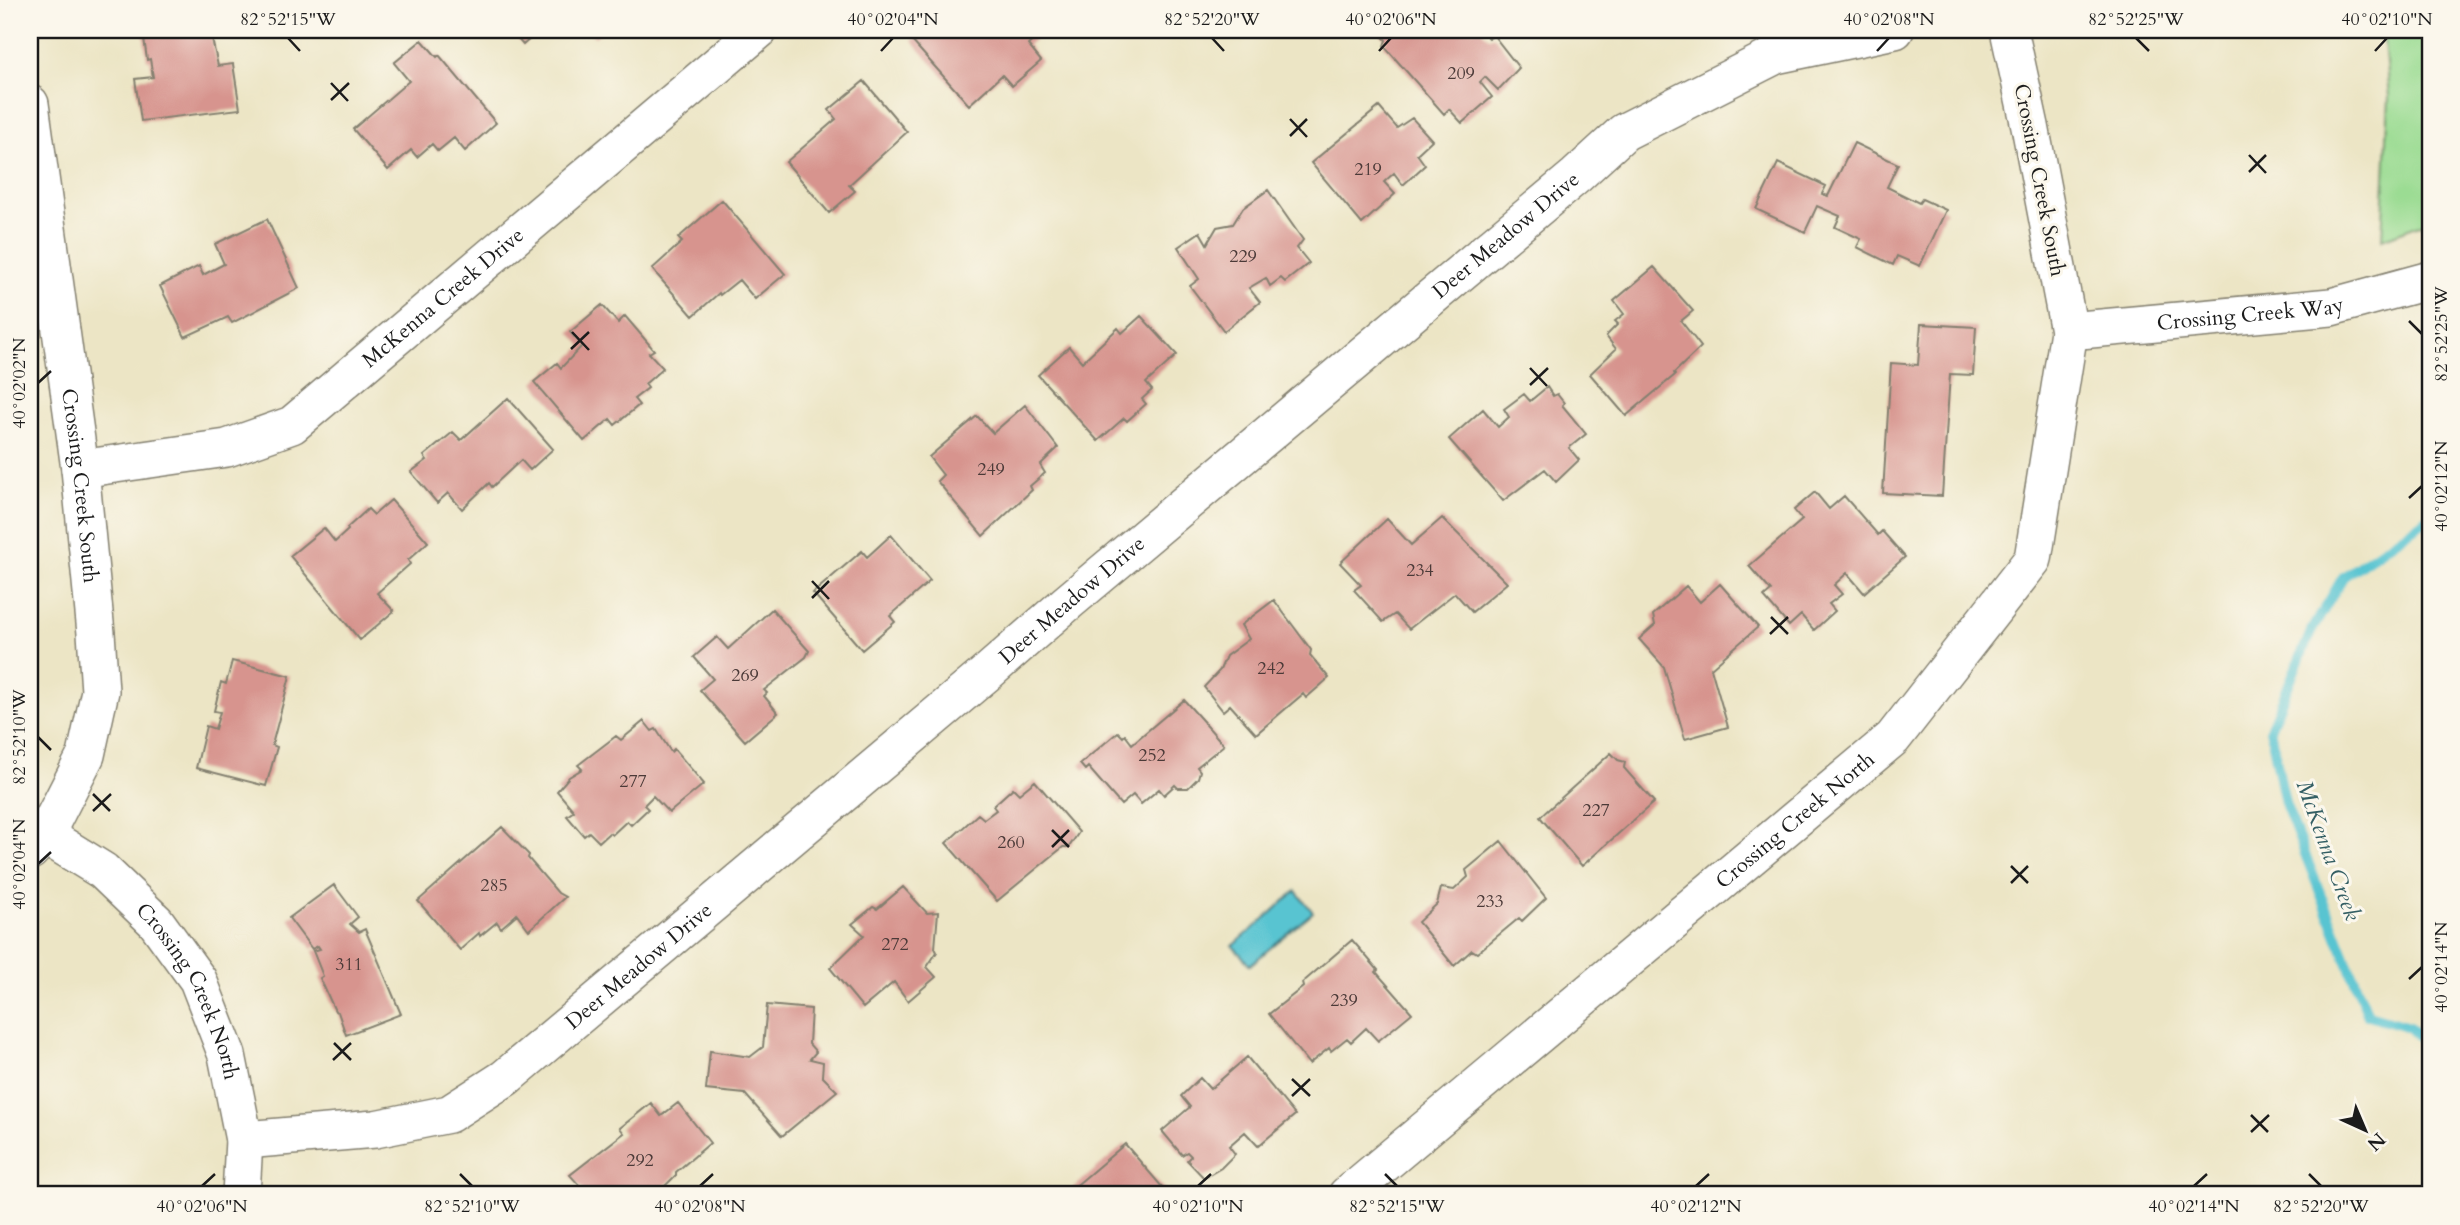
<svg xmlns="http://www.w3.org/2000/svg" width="2460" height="1225" viewBox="0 0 2460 1225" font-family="Cardo,serif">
<rect width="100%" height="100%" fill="#fbf7ec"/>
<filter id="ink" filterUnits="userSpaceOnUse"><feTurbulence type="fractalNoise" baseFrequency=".0143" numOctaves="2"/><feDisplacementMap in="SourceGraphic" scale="14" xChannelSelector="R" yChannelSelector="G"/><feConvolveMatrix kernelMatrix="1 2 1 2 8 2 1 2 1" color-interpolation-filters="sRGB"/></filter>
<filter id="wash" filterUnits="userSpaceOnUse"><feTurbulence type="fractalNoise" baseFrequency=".00686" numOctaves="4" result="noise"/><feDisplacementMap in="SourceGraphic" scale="28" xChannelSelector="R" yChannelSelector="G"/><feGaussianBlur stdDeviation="1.57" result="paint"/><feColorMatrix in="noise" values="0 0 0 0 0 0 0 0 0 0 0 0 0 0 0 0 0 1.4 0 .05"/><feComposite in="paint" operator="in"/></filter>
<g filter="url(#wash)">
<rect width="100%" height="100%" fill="#ece5c5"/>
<path fill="#9bdc93" stroke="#5c7c58" stroke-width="2" d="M2383 30H2430V221L2382 239 2389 97Z"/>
<path fill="#58c4d1" stroke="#3a7076" stroke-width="2" d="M1296 891 1313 912 1250 965 1233 946Z"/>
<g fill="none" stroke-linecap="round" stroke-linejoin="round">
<path stroke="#58c4d1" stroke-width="10" d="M2430 517 2343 577 2311 632 2270 729 2285 803 2368 1015 2409 1027 2430 1048"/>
</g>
<g id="blocks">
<path fill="#d7948e" d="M210 30 218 66 233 64 240 109 141 121 135 79 153 77 150 59 147 60 143 31Z
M510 30H540L523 45Z
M588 30H603L595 37Z
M924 30H958L960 33 964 30H1045L1028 45 1041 61 1012 86 1002 75 969 105 912 41Z
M1377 30H1481L1489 38 1494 36 1519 68 1498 90 1485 77 1480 82 1492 97 1462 123 1449 109 1444 114 1384 46 1386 40Z
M422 40 437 57 439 55 496 123 465 151 454 138 438 151 432 144 417 157 411 150 388 170 353 129 409 81 394 63Z
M864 81 907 132 849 185 855 191 829 213 786 162 836 119 829 110Z
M1379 107 1397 128 1412 118 1432 140 1417 154 1425 165 1403 185 1394 173 1384 182 1395 194 1362 224 1311 163Z
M1854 143 1898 164 1887 187 1919 203 1922 199 1946 210 1920 266 1897 256 1893 265 1857 247 1861 239 1835 227 1840 216 1817 206 1805 232 1756 209 1778 163 1826 186 1822 194 1828 196Z
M1268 190 1303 240 1297 248 1309 263 1285 282 1281 278 1270 286 1266 278 1249 288 1260 302 1224 331 1190 286 1199 279 1178 247 1200 232 1207 244 1217 227 1233 224 1243 208Z
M722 200 785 274 755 299 739 280 720 295 719 293 693 316 652 269 682 242 678 238Z
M267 219 299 288 232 323 228 317 185 337 160 286 199 266 203 275 224 264 215 244Z
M1654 267 1693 311 1681 321 1701 347 1674 373 1675 375 1626 416 1590 374 1616 349 1606 336 1618 324 1615 321 1624 314 1614 301Z
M602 305 618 323 625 316 654 350 649 353 663 368 645 384 648 388 634 399 639 405 615 425 610 419 584 441 534 382 557 363 561 368 582 346 570 332Z
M1141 316 1177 355 1146 383 1152 390 1142 399 1146 404 1127 421 1124 418 1098 441 1038 375 1069 347 1082 362 1118 328 1122 333Z
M1921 324 1976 327 1973 375 1950 374 1942 496 1883 493 1891 363 1918 365Z
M1547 387 1553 396 1557 394 1564 403 1562 405 1586 434 1569 448 1579 460 1556 482 1545 469 1503 501 1449 439 1483 409 1498 427 1509 417 1504 409 1524 394 1530 401Z
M508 398 553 449 530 470 521 460 492 487 489 483 462 509 448 493 437 503 411 472 427 460 424 456 453 432 461 440Z
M1025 405 1058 448 1040 465 1045 473 1030 486 1032 490 983 536 937 481 943 475 929 457 977 416 993 433Z
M1815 492 1829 509 1844 496 1878 535 1882 531 1905 557 1864 593 1847 573 1834 585 1842 594 1829 604 1835 611 1814 630 1801 615 1789 626 1764 597 1771 591 1749 566 1802 520 1794 510Z
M391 500 428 542 408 560 410 564 377 593 394 611 360 640 290 556 324 528 335 542 348 530 347 528 368 509 374 515Z
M1442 518 1507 583 1472 612 1455 593 1409 629 1395 614 1383 622 1354 590 1361 585 1340 563 1387 519 1411 545Z
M891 535 930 581 890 616 895 622 862 650 813 593 862 551 867 557Z
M1720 584 1758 627 1711 668 1728 727 1685 739 1664 667 1639 639 1655 625 1653 615 1686 586 1700 602Z
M1274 600 1311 650 1310 655 1329 678 1306 698 1303 694 1256 734 1230 705 1223 711 1204 687 1220 670 1226 656 1249 639 1241 625Z
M772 609 809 651 806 657 764 690 767 693 764 696 778 713 745 741 700 690 713 679 694 657 717 637 728 649Z
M232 661 290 676 272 745 277 747 266 786 196 768 206 726 215 729 220 712 214 711 221 682 226 684Z
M1184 700 1224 745 1197 767 1200 771 1198 778 1188 788H1178L1175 785 1164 795 1159 789 1141 804 1133 795 1121 805 1088 767 1085 770 1080 764 1118 732 1123 737 1125 735 1132 744Z
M644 721 652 731 656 729 671 752 674 749 704 784 669 813 653 796 644 805 648 809 631 825 627 821 612 835 609 833 599 842 589 832 584 836 567 816 574 811 557 791 569 777 582 769 578 765 616 736 621 740Z
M1611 753 1618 760 1625 762 1624 768 1654 802 1582 866 1540 817Z
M1035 781 1079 832 1069 847H1063L997 901 946 843 978 814 984 819 996 810 993 806 1013 788 1019 794Z
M502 827 529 855 528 858 558 893 565 897 529 930 517 914 501 928 497 922 480 936 479 933 460 950 418 901Z
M1501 841 1546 898 1522 921 1519 918 1477 953 1472 950 1454 966 1418 922 1437 904 1441 888 1454 890 1468 877 1466 870Z
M334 885 358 917 350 924 359 932 365 929 401 1014 346 1035 338 1012 335 1011 320 978 323 976 313 951 320 949 318 946 312 949 289 918Z
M903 887 927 913 938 912 935 948 937 952 927 967 936 977 908 1001 894 982 863 1008 830 968 864 935 852 924 873 907 877 909Z
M1352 940 1378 970 1376 972 1412 1013 1378 1041 1366 1028 1351 1042 1347 1038 1331 1051 1329 1048 1309 1064 1269 1014 1303 987 1302 983Z
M767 1005 811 1009 809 1044 816 1052 810 1059 823 1062 822 1076 837 1091 782 1136 745 1094 706 1090 710 1051 750 1057 763 1047Z
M1247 1057 1295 1115 1258 1146 1245 1132 1229 1146 1235 1154 1221 1168 1204 1178 1187 1160 1191 1156 1187 1152 1182 1155 1162 1131 1190 1107 1181 1096 1200 1078 1210 1089Z
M651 1103 661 1116 678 1103 710 1143 676 1172V1175L656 1195H588L570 1175 624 1133 620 1128Z
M1125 1144 1169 1195H1065Z"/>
</g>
</g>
<g filter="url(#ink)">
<use href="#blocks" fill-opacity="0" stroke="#848070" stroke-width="2"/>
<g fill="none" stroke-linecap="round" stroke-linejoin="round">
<defs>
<g id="minor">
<path id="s1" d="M30 104 80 469 96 633 100 691 86 755 45 835 30 851"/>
<path id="s2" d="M2069 331 2331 307 2430 280"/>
<path id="s3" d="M80 469 227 448 292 425 759 30"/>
<path id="s4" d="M45 835 103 871 156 922 198 980 227 1055 244 1140 241 1195"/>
<path id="s5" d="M244 1140 375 1129 449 1114 505 1078 988 672 1067 603 1576 176 1624 132 1776 55 1895 30"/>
<path id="s6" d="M1347 1195 1893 738 2033 559 2069 331 2030 126 2009 30"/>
</g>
</defs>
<use href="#minor" stroke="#848070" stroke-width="40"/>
<use href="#minor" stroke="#fff" stroke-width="37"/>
</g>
</g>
<path fill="none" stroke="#1c1c1c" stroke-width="2.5" d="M288 38 300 51M1212 38 1224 51M2136 38 2149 51M881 51 893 38M1379 51 1391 38M1877 51 1889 38M2375 51 2387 38M331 83 348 101M331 100 349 83M1290 119 1307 137M1290 136 1307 119M2249 155 2266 173M2249 172 2266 155M2409 321 2422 334M572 332 589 350M571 349 589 332M1530 368 1547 386M38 383 51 371M1530 385 1548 368M2409 498 2422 486M812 581 829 599M812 598 829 581M1771 617 1788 634M1770 634 1788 617M38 737 51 750M93 794 110 811M93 811 111 794M1052 830 1069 847M1052 847 1069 830M38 864 51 852M2011 866 2028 883M2011 883 2028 866M2409 979 2422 967M334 1043 351 1060M333 1060 351 1043M1292 1079 1310 1096M1292 1096 1310 1079M2251 1115 2268 1132M2251 1132 2269 1115M460 1174 472 1186M1385 1174 1397 1186M2309 1174 2321 1186M202 1186 215 1174M700 1186 713 1174M1198 1186 1211 1174M1696 1186 1709 1174M2194 1186 2207 1174"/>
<g text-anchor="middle" stroke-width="6" stroke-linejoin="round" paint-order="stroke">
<g font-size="18" fill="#4b3a38">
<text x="1461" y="79">209</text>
<text x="1368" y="175">219</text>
<text x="1243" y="262">229</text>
<text x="991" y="475">249</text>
<text x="1420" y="576">234</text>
<text x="1271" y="674">242</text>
<text x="745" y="681">269</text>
<text x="1152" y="761">252</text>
<text x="633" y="787">277</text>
<text x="1596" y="816">227</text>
<text x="1011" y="848">260</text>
<text x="494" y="891">285</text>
<text x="1490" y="907">233</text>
<text x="895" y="950">272</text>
<text x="349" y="970">311</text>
<text x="1344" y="1006">239</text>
<text x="640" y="1166">292</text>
</g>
<g font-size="21" fill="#1c1c1c" stroke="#fbf7ec">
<text transform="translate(2040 180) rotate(79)" y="7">Crossing Creek South</text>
<text dy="7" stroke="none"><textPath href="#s5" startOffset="1582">Deer Meadow Drive</textPath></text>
<text dy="7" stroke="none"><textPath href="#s3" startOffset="415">McKenna Creek Drive</textPath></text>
<text dy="7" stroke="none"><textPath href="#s2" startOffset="182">Crossing Creek Way</textPath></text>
<text dy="7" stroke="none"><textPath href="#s1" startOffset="385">Crossing Creek South</textPath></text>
<text dy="7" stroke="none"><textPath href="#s5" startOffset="1015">Deer Meadow Drive</textPath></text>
<text dy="7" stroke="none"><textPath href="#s6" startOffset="584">Crossing Creek North</textPath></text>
<text dy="7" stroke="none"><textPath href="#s5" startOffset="448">Deer Meadow Drive</textPath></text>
<text dy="7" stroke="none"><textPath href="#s4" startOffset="219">Crossing Creek North</textPath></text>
</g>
<g font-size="23" font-style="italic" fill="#345f64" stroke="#fbf7ec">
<text transform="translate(2329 850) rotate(70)" y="8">McKenna Creek</text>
</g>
</g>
<rect width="2460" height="1225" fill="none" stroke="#fbf7ec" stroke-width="77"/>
<g transform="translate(2365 1130) rotate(136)" stroke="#fbf7ec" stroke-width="5" paint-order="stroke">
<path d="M0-5L12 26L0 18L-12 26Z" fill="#1c1c1c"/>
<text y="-10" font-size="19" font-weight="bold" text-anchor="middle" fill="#1c1c1c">N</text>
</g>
<rect x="38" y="38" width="2384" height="1148" fill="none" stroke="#1c1c1c" stroke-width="2.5"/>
<g font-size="18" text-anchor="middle" fill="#1c1c1c">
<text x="288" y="25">82°52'15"W</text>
<text x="893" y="25">40°02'04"N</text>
<text x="1212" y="25">82°52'20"W</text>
<text x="1391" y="25">40°02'06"N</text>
<text x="1889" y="25">40°02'08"N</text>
<text x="2136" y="25">82°52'25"W</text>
<text x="2387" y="25">40°02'10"N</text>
<text transform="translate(2441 334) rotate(-90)" y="6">82°52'25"W</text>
<text transform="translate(19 383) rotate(-90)" y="6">40°02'02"N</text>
<text transform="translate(2441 486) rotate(-90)" y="6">40°02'12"N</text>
<text transform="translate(19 737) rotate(-90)" y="6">82°52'10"W</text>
<text transform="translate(19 864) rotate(-90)" y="6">40°02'04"N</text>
<text transform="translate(2441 967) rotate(-90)" y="6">40°02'14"N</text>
<text x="202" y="1212">40°02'06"N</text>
<text x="472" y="1212">82°52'10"W</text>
<text x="700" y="1212">40°02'08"N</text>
<text x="1198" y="1212">40°02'10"N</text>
<text x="1397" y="1212">82°52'15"W</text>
<text x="1696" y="1212">40°02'12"N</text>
<text x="2194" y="1212">40°02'14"N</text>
<text x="2321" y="1212">82°52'20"W</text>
</g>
</svg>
